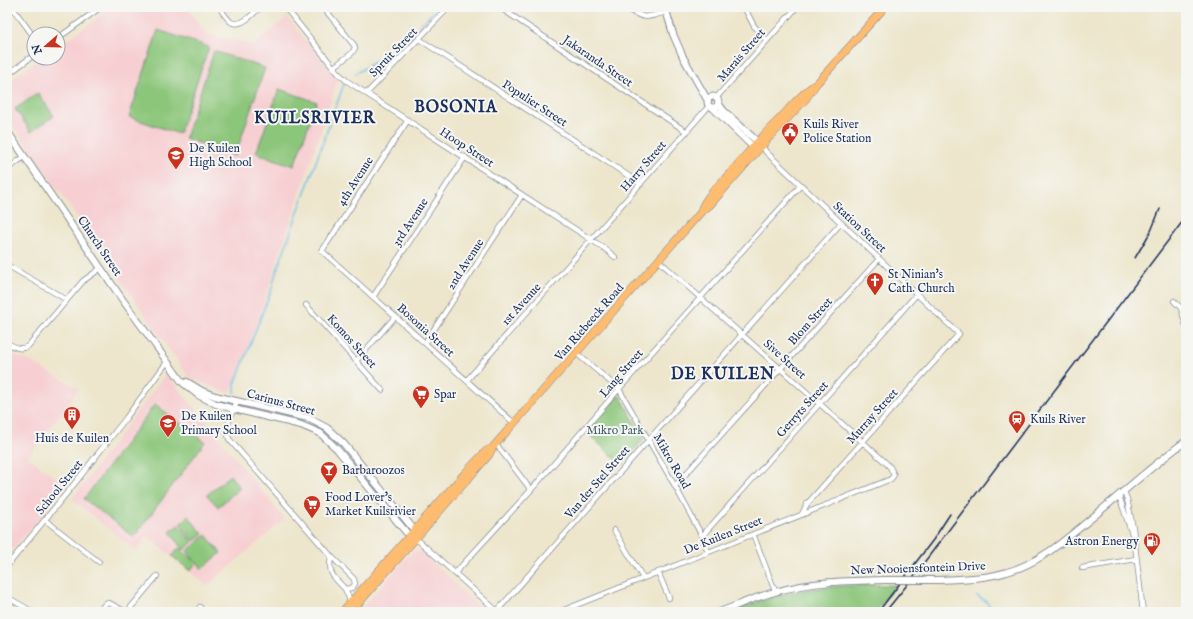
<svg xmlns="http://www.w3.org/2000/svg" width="1193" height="619" viewBox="0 0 1193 619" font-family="'IM FELL English',serif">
<rect width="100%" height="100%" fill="#f6f6f2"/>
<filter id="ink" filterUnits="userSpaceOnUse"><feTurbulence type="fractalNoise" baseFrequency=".025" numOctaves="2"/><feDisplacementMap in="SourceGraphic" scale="8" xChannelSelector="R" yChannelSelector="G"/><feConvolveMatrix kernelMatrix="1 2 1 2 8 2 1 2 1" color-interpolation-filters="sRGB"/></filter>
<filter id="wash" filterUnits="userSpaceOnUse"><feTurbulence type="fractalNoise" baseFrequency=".012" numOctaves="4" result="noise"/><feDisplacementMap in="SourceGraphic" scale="16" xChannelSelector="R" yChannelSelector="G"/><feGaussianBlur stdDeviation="0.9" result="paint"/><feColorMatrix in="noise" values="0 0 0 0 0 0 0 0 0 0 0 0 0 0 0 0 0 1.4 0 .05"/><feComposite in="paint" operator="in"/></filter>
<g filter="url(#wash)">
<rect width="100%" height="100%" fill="#ede6cc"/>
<path fill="#f7cfd2" d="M113 7H186L207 34 254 45 287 17 338 79 259 317 230 394 190 379 7 117V82L41 58H58V46Z
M7 348 11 351 14 355 20 358H24L79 389 28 457 67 486 56 491 48 501 51 505 7 556Z
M164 376 169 377 285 519 207 586 147 536 136 551 72 499Z
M418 550 443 572 484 612H358L412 551Z"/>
<path fill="#8cc67a" stroke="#547a6c" d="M158 30 209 47 179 134 129 117Z
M214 51 265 68 235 156 185 138Z
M279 89 317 102 294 166 256 153Z
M38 93 54 116 31 132 15 109Z
M616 396H619L621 397 644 439 622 465 585 431Z
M155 404 205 442 134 537 84 499Z
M230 475 240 488 218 507 207 495Z
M188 516 203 534 194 541 180 524Z
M178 525 193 542 184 550 170 532Z
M206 535 221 553 202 569 197 562 190 571 172 556 179 548 195 561 187 551Z
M896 585 875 612H732C763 599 794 590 828 587 850 585 873 585 896 585Z"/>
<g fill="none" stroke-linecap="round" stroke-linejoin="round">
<path stroke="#71bbea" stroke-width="1.5" d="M355 74 383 57 415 34 420 25 439 7
M235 393V384L272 288 275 276 344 84
M977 596 987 602 993 612"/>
</g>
</g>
<g filter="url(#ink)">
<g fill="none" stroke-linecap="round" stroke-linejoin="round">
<defs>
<path id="minor" d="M12 7 34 37
M219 7C223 12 226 18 231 22 241 28 254 13 260 7
M285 7 338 73 347 81 604 248 615 257
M323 7 354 45 355 48 352 53 334 67
M499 7 687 132
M624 7C644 19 644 19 666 12
M744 7 754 26 767 40
M58 38 101 7
M419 39 641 184
M7 75 34 55
M367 93 449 7
M716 98 797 7
M408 120 322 251 514 423
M762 146 766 152 959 334 807 504 802 514
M7 169 24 157
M7 265 67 300
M373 297 465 157
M1174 301 1181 308 1186 326
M306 305 382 390
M7 343C15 347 20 351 28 346L83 281 101 268
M425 343 522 195
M576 353 619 389 675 486 702 536 708 552
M356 361 395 317
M467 380 709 106
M237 402C232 413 224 426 229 439L331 556 354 579 355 584 352 588 345 589C333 576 328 575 331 556
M496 444 531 490
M675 486 879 259
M1124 492 1127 499 1133 528 1143 612
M1119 496 1132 534
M45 520 99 562
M614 530 643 578
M753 534 775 591
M702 536 917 294
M414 541H419L498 612
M7 566 75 483 126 418 167 362
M1082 568 1136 559
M658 572 669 598
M455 573 531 490 619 389 801 185
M345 589 349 598V604
M7 597 33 612
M497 611 841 223
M98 612 106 603H109L126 612
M127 612 157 576
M196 612 200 607
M559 612 891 479 894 475 890 467 884 461 658 260"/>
<path id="tertiary" d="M665 7 673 34 683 57 708 101
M707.5 102a5.5 5.5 0 1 1 11 0a5.5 5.5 0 1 1-11 0Z
M718 103 724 111 761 145
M713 108 756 150
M7 131 122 299 182 382 198 395 216 404 234 409 301 425 320 433 337 449 411 538
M187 382 202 391 215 396 308 418 327 428 344 444 411 526 416 533
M935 580C959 579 984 579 1007 572 1036 564 1059 545 1082 526 1117 498 1150 467 1186 441
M720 612C738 605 756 597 775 592 811 581 848 581 886 580"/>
<path id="primary" d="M701 210C706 196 721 183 731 172 748 152 766 132 785 113 794 103 804 91 816 84
M342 612 465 473 486 451 492 448
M351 612 489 455 493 447 701 212 710 205 767 140 805 100 817 83 885 7"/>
</defs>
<use href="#minor" stroke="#848a95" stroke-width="6"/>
<use href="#tertiary" stroke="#848a95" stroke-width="8"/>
<use href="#primary" stroke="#848a95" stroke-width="8"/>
<use href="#minor" stroke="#fff" stroke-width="4.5"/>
<use href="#tertiary" stroke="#fff" stroke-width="6"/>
<use href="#primary" stroke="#febc70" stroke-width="7"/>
<path stroke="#1b2f5e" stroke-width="1.5" d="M1135 258 1151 231 1160 209
M878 612 933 540 950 514
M885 612 907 585 1186 217"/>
<defs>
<path id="tertiary-bridge" d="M886 580H935"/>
</defs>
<use href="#tertiary-bridge" stroke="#848a95" stroke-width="8" stroke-linecap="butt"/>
<use href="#tertiary-bridge" stroke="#fff" stroke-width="6"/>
</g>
</g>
<defs>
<symbol id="civic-pin" viewBox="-11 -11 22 30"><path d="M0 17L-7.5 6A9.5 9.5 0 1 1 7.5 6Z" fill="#c8321e" stroke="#f6f6f2"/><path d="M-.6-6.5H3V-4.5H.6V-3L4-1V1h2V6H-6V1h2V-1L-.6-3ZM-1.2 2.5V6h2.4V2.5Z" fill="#fff"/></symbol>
<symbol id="school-pin" viewBox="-11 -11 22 30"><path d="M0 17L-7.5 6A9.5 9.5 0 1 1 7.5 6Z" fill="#c8321e" stroke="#f6f6f2"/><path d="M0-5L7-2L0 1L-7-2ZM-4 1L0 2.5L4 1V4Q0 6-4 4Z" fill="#fff"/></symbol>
<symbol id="church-pin" viewBox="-11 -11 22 30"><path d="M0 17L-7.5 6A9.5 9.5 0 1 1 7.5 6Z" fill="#c8321e" stroke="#f6f6f2"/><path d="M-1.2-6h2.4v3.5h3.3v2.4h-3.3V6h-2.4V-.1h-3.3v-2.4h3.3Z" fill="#fff"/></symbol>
<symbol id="supermarket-pin" viewBox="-11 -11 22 30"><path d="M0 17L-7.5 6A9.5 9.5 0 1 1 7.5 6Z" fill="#c8321e" stroke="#f6f6f2"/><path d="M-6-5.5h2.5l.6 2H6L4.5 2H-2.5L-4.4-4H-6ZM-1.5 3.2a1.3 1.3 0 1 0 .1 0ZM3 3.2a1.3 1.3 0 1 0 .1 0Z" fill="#fff"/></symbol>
<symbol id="building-pin" viewBox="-11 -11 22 30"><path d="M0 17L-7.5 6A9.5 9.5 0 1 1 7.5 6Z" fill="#c8321e" stroke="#f6f6f2"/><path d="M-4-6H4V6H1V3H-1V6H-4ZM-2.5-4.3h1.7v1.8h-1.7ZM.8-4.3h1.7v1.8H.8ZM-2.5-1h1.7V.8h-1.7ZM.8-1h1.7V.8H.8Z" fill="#fff"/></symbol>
<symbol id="station-pin" viewBox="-11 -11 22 30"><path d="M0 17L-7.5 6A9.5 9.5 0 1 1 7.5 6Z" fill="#c8321e" stroke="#f6f6f2"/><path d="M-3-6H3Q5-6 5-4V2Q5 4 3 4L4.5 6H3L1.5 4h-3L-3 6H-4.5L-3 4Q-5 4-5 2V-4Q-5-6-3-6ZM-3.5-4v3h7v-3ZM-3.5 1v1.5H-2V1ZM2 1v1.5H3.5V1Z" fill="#fff"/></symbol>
<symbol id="bar-pin" viewBox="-11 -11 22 30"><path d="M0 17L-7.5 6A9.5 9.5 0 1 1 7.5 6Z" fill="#c8321e" stroke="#f6f6f2"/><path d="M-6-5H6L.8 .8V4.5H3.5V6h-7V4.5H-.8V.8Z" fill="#fff"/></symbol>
<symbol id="fuel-pin" viewBox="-11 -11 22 30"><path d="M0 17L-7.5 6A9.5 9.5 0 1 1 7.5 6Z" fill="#c8321e" stroke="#f6f6f2"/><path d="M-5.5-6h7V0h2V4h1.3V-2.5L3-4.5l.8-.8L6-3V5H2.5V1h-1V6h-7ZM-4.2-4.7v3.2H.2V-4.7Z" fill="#fff"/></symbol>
</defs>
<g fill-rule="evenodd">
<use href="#civic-pin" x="780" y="121" width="20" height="27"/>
<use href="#school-pin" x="166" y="145" width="20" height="27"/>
<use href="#church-pin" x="865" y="271" width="20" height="27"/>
<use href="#supermarket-pin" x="411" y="384" width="20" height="27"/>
<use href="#building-pin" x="62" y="405" width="20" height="27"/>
<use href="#station-pin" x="1007" y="409" width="20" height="27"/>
<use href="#school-pin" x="158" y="413" width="20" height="27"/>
<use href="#bar-pin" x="319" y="460" width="20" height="27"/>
<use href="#supermarket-pin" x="302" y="494" width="20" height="27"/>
<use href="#fuel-pin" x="1142" y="531" width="20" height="27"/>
</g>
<g text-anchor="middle" stroke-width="4" stroke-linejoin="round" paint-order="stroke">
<g font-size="12" fill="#1b2f5e" stroke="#f6f6f2">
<text transform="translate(393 52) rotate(-46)" y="4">Spruit Street</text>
<text transform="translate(741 55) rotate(-49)" y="4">Marais Street</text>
<text transform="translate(598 61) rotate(34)" y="4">Jakaranda Street</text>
<text transform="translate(535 103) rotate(33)" y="4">Populier Street</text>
<text transform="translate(467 147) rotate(33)" y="4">Hoop Street</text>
<text transform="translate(643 166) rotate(-49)" y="4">Harry Street</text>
<text transform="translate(355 181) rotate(-57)" y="4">4th Avenue</text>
<text transform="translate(410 222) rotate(-57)" y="4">3rd Avenue</text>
<text transform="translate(860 227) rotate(43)" y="4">Station Street</text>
<text transform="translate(100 246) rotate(56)" y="4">Church Street</text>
<text transform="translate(465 264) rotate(-57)" y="4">2nd Avenue</text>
<text transform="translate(521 304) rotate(-48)" y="4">1st Avenue</text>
<text transform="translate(810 321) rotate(-48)" y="4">Blom Street</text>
<text transform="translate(589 322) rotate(-49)" y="4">Van Riebeeck Road</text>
<text transform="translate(426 330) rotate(42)" y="4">Bosonia Street</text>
<text transform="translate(352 341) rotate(48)" y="4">Komos Street</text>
<text transform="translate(785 359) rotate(42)" y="4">Sive Street</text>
<text transform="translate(621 373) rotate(-49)" y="4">Lang Street</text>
<text transform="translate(281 402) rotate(15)" y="4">Carinus Street</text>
<text transform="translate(802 409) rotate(-48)" y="4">Gerryts Street</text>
<text transform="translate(872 416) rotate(-48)" y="4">Murray Street</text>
<text transform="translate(672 461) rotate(60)" y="4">Mikro Road</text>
<text transform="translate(597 482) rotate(-49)" y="4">Van der Stel Street</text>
<text transform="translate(59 487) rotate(-51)" y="4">School Street</text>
<text transform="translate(723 535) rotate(-22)" y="4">De Kuilen Street</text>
<text transform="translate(918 568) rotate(-2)" y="4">New Nooiensfontein Drive</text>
</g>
<g font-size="12" fill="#1b2f5e" stroke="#f6f6f2" text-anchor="start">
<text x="803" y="128">Kuils River<tspan x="803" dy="14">Police Station</tspan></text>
<text x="189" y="152">De Kuilen<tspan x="189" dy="14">High School</tspan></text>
<text x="888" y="278">St Ninian's<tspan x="888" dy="14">Cath. Church</tspan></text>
<text x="434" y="398">Spar</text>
<text x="181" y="420">De Kuilen<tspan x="181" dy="14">Primary School</tspan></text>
<text x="1030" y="423">Kuils River</text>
<text x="72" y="442" text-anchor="middle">Huis de Kuilen</text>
<text x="342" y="474">Barbaroozos</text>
<text x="325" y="501">Food Lover's<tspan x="325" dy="14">Market Kuilsrivier</tspan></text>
<text x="1139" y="545" text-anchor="end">Astron Energy</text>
</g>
<g font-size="12" fill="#3d5c66" stroke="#f6f6f2">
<text x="615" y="434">Mikro Park</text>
</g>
<g font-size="16" font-weight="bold" letter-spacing="1" fill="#1b2f5e" stroke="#f6f6f2">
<text x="456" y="112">BOSONIA</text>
<text x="315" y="123">KUILSRIVIER</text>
<text x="723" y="379">DE KUILEN</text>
</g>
</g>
<rect width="1193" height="619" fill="none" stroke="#f6f6f2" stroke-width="24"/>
<g transform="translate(46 46) rotate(250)"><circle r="19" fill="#f6f6f2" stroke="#9ea6b7"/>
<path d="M0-3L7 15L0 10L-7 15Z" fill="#c8321e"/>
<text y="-6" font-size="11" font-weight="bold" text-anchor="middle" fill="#1b2f5e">N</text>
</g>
</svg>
